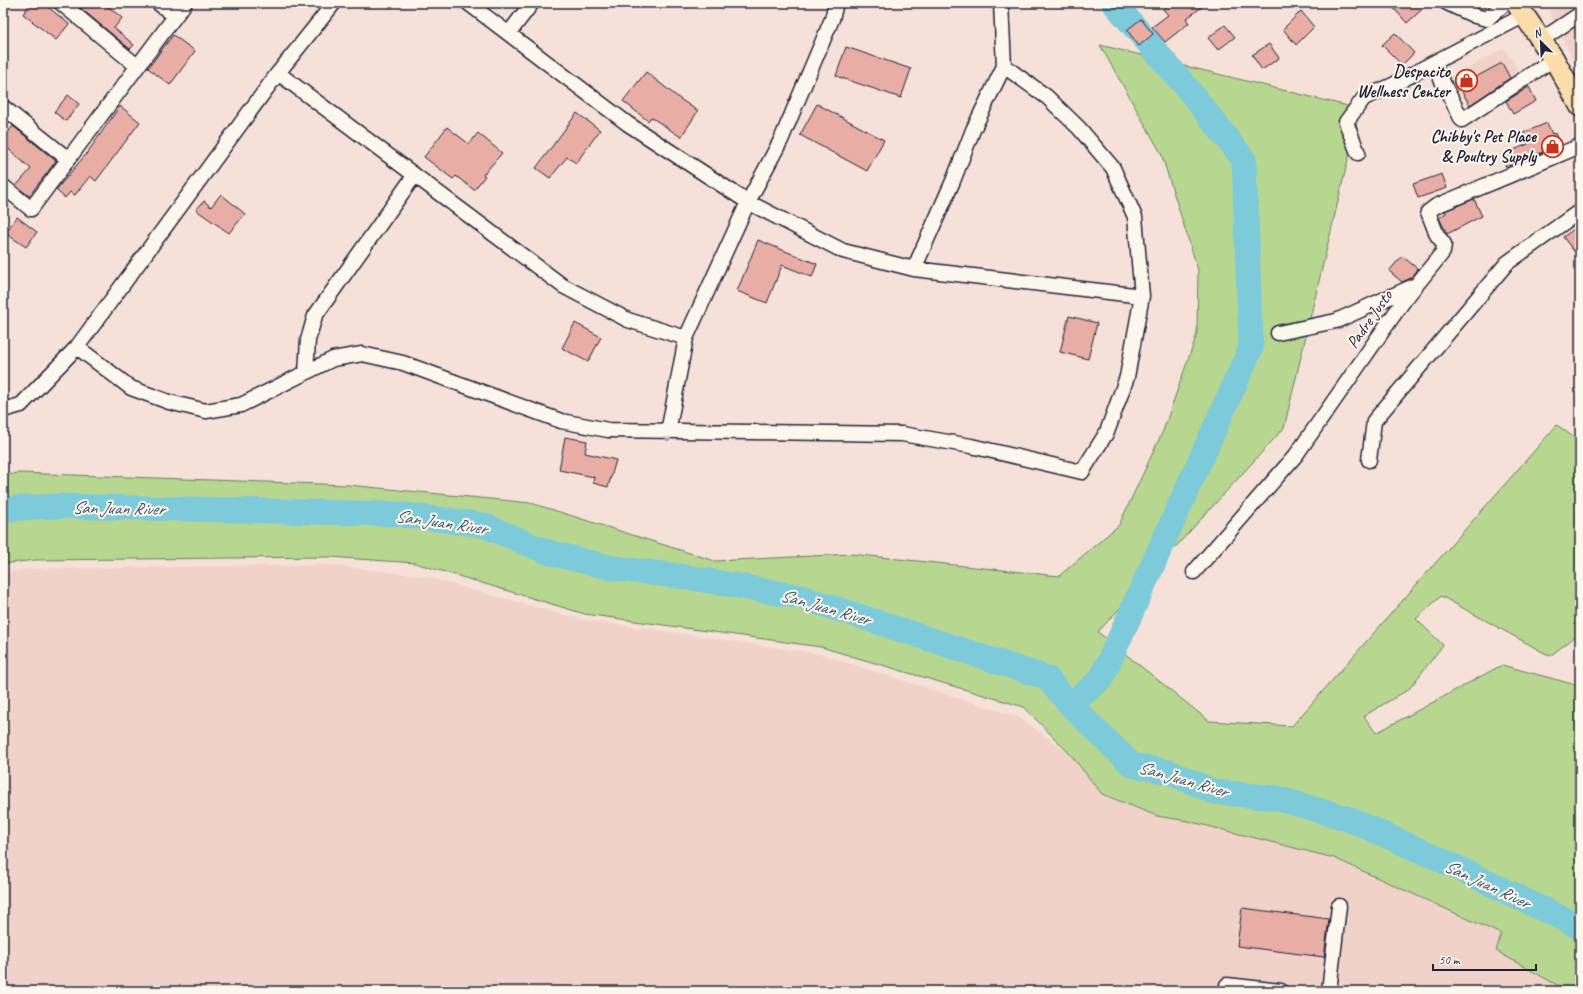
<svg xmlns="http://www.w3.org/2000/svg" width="1583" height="994" viewBox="0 0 1583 994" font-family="Caveat,sans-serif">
<rect width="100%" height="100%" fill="#f5e1d7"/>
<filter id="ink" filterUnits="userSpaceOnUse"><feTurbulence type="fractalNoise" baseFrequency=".025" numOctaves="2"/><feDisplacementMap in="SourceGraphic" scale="8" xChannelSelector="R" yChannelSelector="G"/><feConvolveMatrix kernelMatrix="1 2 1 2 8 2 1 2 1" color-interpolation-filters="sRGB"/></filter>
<g filter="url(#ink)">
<path fill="#f1d2c8" d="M1558 3H1580V73L1549 12Z
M1504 48 1529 87 1477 119 1451 78Z
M330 565 422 576 580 619 820 654 1018 717 1070 754 1102 794 1157 816 1188 821 1334 858 1501 934 1496 951 1568 991H3V573L28 569Z"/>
<path fill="#b7d790" stroke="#6c7c66" d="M1100 45 1360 109 1284 428 1098 632 1209 721 1292 726 1557 425 1580 442V633L1550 656 1441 596 1416 619 1443 645 1409 689 1364 716 1376 733 1502 665 1580 686V991H1568L1496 951 1501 934 1334 858 1188 821 1157 816 1102 794 1070 754 1024 707 821 647 585 614 415 563 330 557 35 560 3 564V476L18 473 348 485 531 503 715 561 851 554 1059 576 1119 525 1163 431 1197 334 1198 270 1161 153Z"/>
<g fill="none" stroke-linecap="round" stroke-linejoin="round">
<path stroke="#7ccada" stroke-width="25" d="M3 509 55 506 396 514 483 525 547 552 612 568 686 577 801 597 1047 678 1070 705 1132 765 1169 772 1215 792 1276 798 1346 818 1437 858 1580 927
M1070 705 1101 679 1251 348 1244 160 1188 89 1114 3"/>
</g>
<path fill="#e8aea6" stroke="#22223b" d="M31 3H43L69 24 56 40 23 14Z
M81 3H104L122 18 114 28 134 45 130 49 78 6Z
M1170 3H1207L1186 19 1189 23 1165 42 1152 27 1168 15 1163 9Z
M1389 3H1429L1407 23Z
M1301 11 1314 27 1296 45 1283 29Z
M1141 19 1153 34 1139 46 1127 30Z
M1225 25 1235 37 1218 50 1208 38Z
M1395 33 1414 53 1402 65 1382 45Z
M173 35 195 51 170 85 148 68Z
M1269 44 1279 58 1262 70 1252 55Z
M846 47 911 69 901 98 836 76Z
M1502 63 1510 78 1470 105 1454 79 1467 71 1472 79Z
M646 72 680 99 698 111 681 137 651 117 648 121 623 101Z
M1529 87 1536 101 1513 114 1506 101Z
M68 95 79 104 66 121 54 112Z
M817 104 884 140 867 171 800 135Z
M120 106 140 122 96 181 90 176 75 195 70 192 65 198 56 190 87 153Z
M577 113 600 130 576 163 567 157 550 178 536 168Z
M1547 123 1552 134 1555 133 1560 145 1506 167 1502 155 1528 144 1523 133Z
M13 126 56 161 29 196 16 186 31 169 3 144V139Z
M447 127 469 144 478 133 502 153 483 175 485 176 474 190 456 176 453 179 424 157Z
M1442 174 1447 188 1418 198 1413 184Z
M221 194 245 214 229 233 196 210 204 201 211 207Z
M1474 199 1482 216 1447 234 1439 218 1446 213 1445 211Z
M17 217 37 232 26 247 5 233Z
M1580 225V259L1563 237Z
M758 240 817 264 812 277 782 265 767 303 737 291Z
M1402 256 1418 269 1411 278 1402 282 1389 271Z
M1069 316 1097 323 1088 359 1060 352Z
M575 323 601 337 588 362 562 348Z
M565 437 587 441 585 453 616 460 608 487 593 483 594 477 559 470Z
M1242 908 1329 919 1324 957 1237 946Z"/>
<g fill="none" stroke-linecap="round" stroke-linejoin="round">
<defs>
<path id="minor" d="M61 3 137 66
M158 3 175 16
M468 3 628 124 748 202 843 251 914 269 1142 296
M1447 3 1475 16 1487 19 1505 3
M1523 16 1433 63 1462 120 1554 59
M509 33 532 3
M1541 40 1580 14
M278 73 563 286 628 320 686 338
M3 107 68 159
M1358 153 1346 122 1364 98 1393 85 1433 63
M3 186 31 209 185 3
M914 269 953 181 973 130 1004 66 1001 3
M1278 333 1336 321 1414 286
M77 347 131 388 169 402 206 411 241 405 333 359 362 354 403 363 561 421 608 430 902 434 971 446 1082 472 1107 432 1127 377 1142 296 1135 217 1113 168 1079 128 1047 97 1004 66
M306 373 308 340 315 316 414 176
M3 410 21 405 77 347 278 73 334 3
M668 432 686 338 748 202 781 140 832 19 836 3
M1369 460 1374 421 1507 263 1580 211
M1194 572 1296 455 1405 299 1443 252 1444 244 1437 235 1428 212 1436 206 1580 146
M1227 991V985L1281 991
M1329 991 1339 906"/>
<path id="highway" d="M1516 3 1554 59 1580 106"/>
</defs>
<use href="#minor" stroke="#22223b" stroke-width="17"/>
<use href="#highway" stroke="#22223b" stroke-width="23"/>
<use href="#minor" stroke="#fbf7ec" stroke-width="14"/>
<use href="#highway" stroke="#faddab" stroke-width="20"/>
</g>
</g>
<defs>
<symbol id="shop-ring" viewBox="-11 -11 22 22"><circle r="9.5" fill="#fbf7ec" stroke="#c8321e" stroke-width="1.5"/><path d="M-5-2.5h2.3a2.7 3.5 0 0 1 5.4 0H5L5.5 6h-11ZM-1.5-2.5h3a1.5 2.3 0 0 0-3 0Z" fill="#c8321e"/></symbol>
</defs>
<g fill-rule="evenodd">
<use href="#shop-ring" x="1454" y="68" width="25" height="25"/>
<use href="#shop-ring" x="1540" y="134" width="25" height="25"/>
</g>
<g text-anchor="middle" stroke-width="4" stroke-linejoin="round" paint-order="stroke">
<g font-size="17" font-weight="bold" fill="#22223b" stroke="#fbf7ec" text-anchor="end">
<text x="1450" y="77">Despacito<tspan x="1450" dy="20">Wellness Center</tspan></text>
<text x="1536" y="142">Chibby's Pet Place<tspan x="1536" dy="20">&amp; Poultry Supply</tspan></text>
</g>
<g font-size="17" fill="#22223b" stroke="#fbf7ec">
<text transform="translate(1369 319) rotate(-55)" y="6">Padre Justo</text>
</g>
<g font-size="18" font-style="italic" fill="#3d546b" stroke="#fbf7ec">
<text transform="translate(118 508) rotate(1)" y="6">San Juan River</text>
<text transform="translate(441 522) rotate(8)" y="6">San Juan River</text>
<text transform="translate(825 607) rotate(16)" y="6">San Juan River</text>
<text transform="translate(1183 779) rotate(16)" y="6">San Juan River</text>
<text transform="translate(1487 884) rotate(25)" y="6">San Juan River</text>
</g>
</g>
<rect width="1583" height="994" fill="none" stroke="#fbf7ec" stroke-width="16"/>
<rect x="8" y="8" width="1567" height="978" fill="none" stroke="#22223b" stroke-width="1.5" filter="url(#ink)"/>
<g transform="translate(1541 42) rotate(336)" stroke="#fbf7ec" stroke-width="3" paint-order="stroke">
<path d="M0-3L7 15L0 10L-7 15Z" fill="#22223b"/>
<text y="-6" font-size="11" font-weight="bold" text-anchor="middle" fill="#22223b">N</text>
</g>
<path d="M1433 964v6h103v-6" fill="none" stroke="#22223b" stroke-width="2"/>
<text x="1439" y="964" font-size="12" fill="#22223b" stroke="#fbf7ec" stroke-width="3" paint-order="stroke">50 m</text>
</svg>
